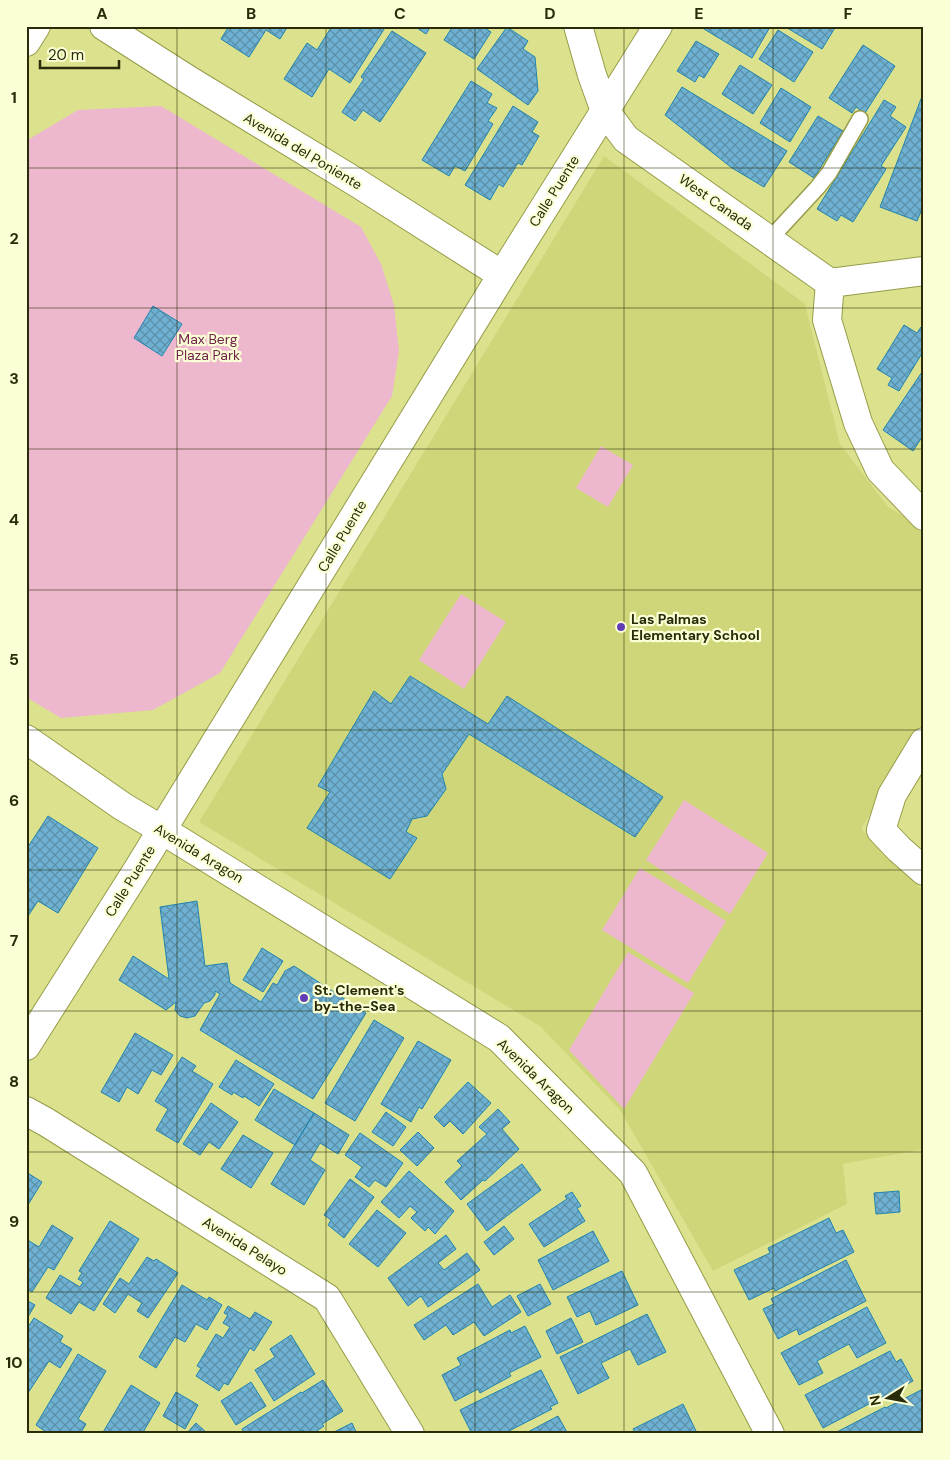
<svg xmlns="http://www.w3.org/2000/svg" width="950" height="1460" viewBox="0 0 950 1460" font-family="'DM Sans',sans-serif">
<defs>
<pattern id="building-cross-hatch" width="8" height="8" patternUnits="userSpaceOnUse" patternTransform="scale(1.25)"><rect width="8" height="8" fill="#6fb1d3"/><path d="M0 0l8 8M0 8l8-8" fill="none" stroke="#5b90a9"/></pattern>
</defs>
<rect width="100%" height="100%" fill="#dbe18d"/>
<path fill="#cfd679" d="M604 156 805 304 840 444 888 507 924 528V725L861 829 924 892V1149L843 1164 847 1204 713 1271 620 1110 540 1026 199 822Z"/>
<path fill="#edb7cd" d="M161 106 361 227 381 264 394 305 399 351 392 396 220 673 153 710 61 718 26 697V141L78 110Z
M601 446 633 465 608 507 576 488Z
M461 594 506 622 464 689 419 660Z
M684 800 768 853 730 914 646 860Z
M640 868 726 921 688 983 602 930Z
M628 952 694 993 624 1109 569 1050Z"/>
<path fill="url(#building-cross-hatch)" stroke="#2284ae" d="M229 26H288L280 39 266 30 249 57 221 39Z
M332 26H336L341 29 343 26H386L350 83 329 69 312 97 284 79 307 43 317 50Z
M414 26H431L426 34Z
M453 26H482L491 32 474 59 444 40Z
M706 26H769L770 27 752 58 704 29Z
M784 26H836L822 49Z
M507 27 528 41 523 49 535 57 538 91 528 105 477 69Z
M778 30 813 52 794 82 759 59Z
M392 31 426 53 380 122 363 110 355 121 342 112 364 79 361 77Z
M696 41 719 54 704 78 699 75 695 82 677 71Z
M863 45 895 66 865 113 856 107 852 113 829 98Z
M740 65 772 85 753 114 722 94Z
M471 81 492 94 487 103 497 108 488 121 493 124 465 171 455 166 449 176 422 160Z
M682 87 787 151 764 187 732 168 665 115Z
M781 88 811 107 790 142 760 123Z
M924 91V204L917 221 880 207Z
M884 100 896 107 890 116 906 127 881 166 886 169 853 222 841 215 837 221 817 209Z
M513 106 538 122 532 132 539 136 522 165 518 163 503 187 499 184 490 200 465 185Z
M818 116 843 131 814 178 789 162Z
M153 306 182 324 162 356 134 338Z
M904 325 917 333 921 327 924 329V350L899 391 888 385 892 378 877 369Z
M924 369V434L913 451 883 430Z
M410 676 488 724 507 696 663 797 635 837 469 734 442 774 446 789 427 816 412 819 406 832 417 838 390 879 307 828 330 792 318 786 374 691 391 704Z
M48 816 98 848 58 913 38 901 26 919V850Z
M197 901 205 966 227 963 230 983 261 1002 273 983 277 985 285 971 294 966 366 1013 313 1099 200 1030 220 994 215 991V995L210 1001 204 1003 195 1016 187 1018 180 1016 175 1010 176 1002 166 1010 119 980 133 956 169 979 160 907Z
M262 948 283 961 263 992 243 980Z
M374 1020 404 1038 355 1121 325 1103Z
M135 1033 173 1055 161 1075 152 1070 138 1094 127 1087 119 1102 101 1092Z
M418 1041 451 1060 422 1109 419 1107 411 1122 381 1104Z
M182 1057 196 1066 192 1071 213 1084 178 1143 156 1130 168 1109 155 1101Z
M236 1060 274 1084 259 1106 244 1096 243 1098 233 1092 232 1095 219 1087Z
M468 1082 491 1103 463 1134 450 1121 444 1127 434 1117Z
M274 1089 314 1113 295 1145 255 1120Z
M211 1103 238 1122 219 1149 209 1142 200 1155 183 1144Z
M498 1109 510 1122 502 1129 519 1149 485 1181 483 1180 461 1200 445 1182 462 1166 457 1161 487 1134 479 1127Z
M386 1112 406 1127 393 1146 372 1132Z
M314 1113 349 1135 338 1154 320 1143 310 1160 325 1170 304 1205 271 1184Z
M418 1132 434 1148 417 1166 400 1150Z
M360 1133 403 1163 386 1187 375 1180 369 1187 355 1177 362 1167 345 1155Z
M243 1135 273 1153 251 1188 221 1169Z
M522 1164 541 1190 487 1231 467 1204Z
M409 1171 454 1211 435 1234 428 1227 425 1231 411 1218 417 1212 410 1206 399 1218 381 1202Z
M26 1172 42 1182 26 1208Z
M350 1179 374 1197 344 1238 328 1225 331 1220 324 1215Z
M899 1191 900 1212 876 1214 874 1193Z
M572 1192 581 1206 577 1208 585 1221 544 1247 529 1224 567 1199 565 1196Z
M377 1210 406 1233 378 1267 349 1244Z
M829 1218 836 1233 843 1230 854 1252 775 1291 774 1288 749 1300 734 1270 770 1253 768 1248Z
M110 1221 139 1239 94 1311 79 1302 71 1314 46 1298 60 1275 80 1287 83 1282 78 1279 82 1273 79 1271Z
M52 1225 73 1238 54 1270 48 1267 32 1292 26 1288V1239L39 1247Z
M504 1226 514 1239 494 1255 484 1242Z
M593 1231 609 1261 553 1290 538 1260Z
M446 1235 456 1249 438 1263 444 1270 467 1253 480 1270 428 1307 421 1296 408 1306 388 1278Z
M147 1257 154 1261 156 1259 178 1273 148 1318 137 1311 142 1303 128 1294 115 1313 103 1304 120 1278 129 1284Z
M846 1260 866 1301 799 1335 797 1329 778 1339 763 1309 774 1304 771 1299Z
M622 1271 638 1305 596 1325 590 1311 577 1317 567 1297Z
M478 1284 492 1307 510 1295 521 1312 484 1336 474 1322 453 1335 446 1325 424 1340 414 1325Z
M540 1284 551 1304 528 1316 517 1296Z
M182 1285 207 1300 209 1297 222 1305 207 1330 196 1324 185 1342 175 1337 156 1368 139 1357Z
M26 1300 35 1305 26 1320Z
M228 1306 250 1319 255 1312 272 1322 254 1351 250 1348 228 1385 224 1383 219 1391 196 1376 201 1368 197 1366 216 1334 223 1338 230 1327 223 1323 228 1315 224 1313Z
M867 1307 886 1343 857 1358 849 1344 817 1361 823 1373 799 1385 781 1353Z
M647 1314 666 1352 638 1365 630 1349 601 1363 609 1378 578 1394 560 1357Z
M34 1318 63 1336 60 1342 72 1349 60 1368 49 1361 26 1396V1330Z
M571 1318 583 1342 557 1354 546 1331Z
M525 1326 541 1357 509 1373 511 1376 480 1393 478 1389 455 1401 442 1375 461 1365 457 1358 510 1330 511 1333Z
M291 1335 315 1374 274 1401 255 1370 275 1357 270 1349Z
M890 1351 896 1362 901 1359 913 1381 823 1428 805 1395Z
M78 1354 106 1371 78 1419 86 1424 80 1434H49L36 1425Z
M541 1370 558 1403 550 1407 552 1409 503 1434H472L460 1410Z
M323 1380 343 1411 322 1424 324 1426 312 1434H305L303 1430 297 1434H245L242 1429 301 1392 302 1393Z
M251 1382 266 1406 236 1425 221 1401Z
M131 1385 160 1403 142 1434H102Z
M921 1390 924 1395V1411L921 1413 924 1418V1431L918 1434H833L885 1407 886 1408Z
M176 1392 198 1405 185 1429 163 1416Z
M683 1404 696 1431 690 1434H636L633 1429Z
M558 1416 568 1434H524Z
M196 1423 208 1434H186Z
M352 1423 357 1434H330Z"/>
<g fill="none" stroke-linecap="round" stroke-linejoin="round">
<defs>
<path id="service" d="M769 240 817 188 829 173 860 119"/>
<path id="minor" d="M578 26 592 75 605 111 626 139 830 283 924 271
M830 283 827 320 858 423 880 470 924 516
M924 742 892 795 881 830 899 849 924 871
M162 830 499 1038 633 1173 770 1434
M26 1111 46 1122 327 1298 410 1434"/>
<path id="tertiary" d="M104 26 187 79 359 184 502 275
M26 42 36 26
M26 739 122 806 162 830
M26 1046 138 869 502 275 658 26"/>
</defs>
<use href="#service" stroke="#979c49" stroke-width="18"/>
<use href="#minor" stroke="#979c49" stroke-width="30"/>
<use href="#tertiary" stroke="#979c49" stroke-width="30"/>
<use href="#service" stroke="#fff" stroke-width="15"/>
<use href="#minor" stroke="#fff" stroke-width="28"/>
<use href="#tertiary" stroke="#fff" stroke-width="28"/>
</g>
<path fill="none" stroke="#2a2b08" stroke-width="1" stroke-opacity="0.55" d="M177 26V1434M326 26V1434M475 26V1434M624 26V1434M773 26V1434M26 168H924M26 308H924M26 449H924M26 590H924M26 730H924M26 870H924M26 1011H924M26 1152H924M26 1292H924"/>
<g fill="#623eb6" stroke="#fbffd6" stroke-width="2">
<circle cx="621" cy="627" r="5"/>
<circle cx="304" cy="998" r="5"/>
</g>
<g text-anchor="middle" stroke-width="4.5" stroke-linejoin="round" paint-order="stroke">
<g font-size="14" fill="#2a2b08" stroke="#fbffd6">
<text transform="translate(303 151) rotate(31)" y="5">Avenida del Poniente</text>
<text transform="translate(554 191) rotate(-58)" y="5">Calle Puente</text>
<text transform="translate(716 202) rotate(35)" y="5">West Canada</text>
<text transform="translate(342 536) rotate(-59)" y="5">Calle Puente</text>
<text transform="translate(199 853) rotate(31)" y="5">Avenida Aragon</text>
<text transform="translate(130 881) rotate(-58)" y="5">Calle Puente</text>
<text transform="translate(536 1076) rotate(44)" y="5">Avenida Aragon</text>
<text transform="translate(245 1246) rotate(32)" y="5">Avenida Pelayo</text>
</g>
<g font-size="14" fill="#71264c" stroke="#fbffd6">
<text x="208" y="344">Max Berg<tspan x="208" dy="16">Plaza Park</tspan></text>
</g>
<g font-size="14" font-weight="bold" fill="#2a2b08" stroke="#fbffd6" text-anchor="start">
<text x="631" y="624">Las Palmas<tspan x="631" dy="16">Elementary School</tspan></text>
<text x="314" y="995">St. Clement's<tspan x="314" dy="16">by-the-Sea</tspan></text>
</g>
</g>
<rect width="950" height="1460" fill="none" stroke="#fbffd6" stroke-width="55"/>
<g transform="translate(888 1398) rotate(259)" stroke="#fbffd6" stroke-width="4" paint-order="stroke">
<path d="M0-4L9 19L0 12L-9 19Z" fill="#2a2b08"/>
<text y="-8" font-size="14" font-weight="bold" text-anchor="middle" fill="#2a2b08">N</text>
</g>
<path d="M40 60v8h79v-8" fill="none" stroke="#2a2b08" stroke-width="2.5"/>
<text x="48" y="60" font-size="15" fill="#2a2b08" stroke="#fbffd6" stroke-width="4" paint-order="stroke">20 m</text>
<rect x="28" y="28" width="894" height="1404" fill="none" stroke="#2a2b08" stroke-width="2"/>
<g font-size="16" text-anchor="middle" font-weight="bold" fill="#2a2b08">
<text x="102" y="19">A</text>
<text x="251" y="19">B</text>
<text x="400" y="19">C</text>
<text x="550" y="19">D</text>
<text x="699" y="19">E</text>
<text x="848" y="19">F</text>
<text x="14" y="103">1</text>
<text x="14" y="244">2</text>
<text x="14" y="384">3</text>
<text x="14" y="525">4</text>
<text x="14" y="665">5</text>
<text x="14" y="806">6</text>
<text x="14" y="946">7</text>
<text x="14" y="1087">8</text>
<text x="14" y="1227">9</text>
<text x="14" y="1368">10</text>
</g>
</svg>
